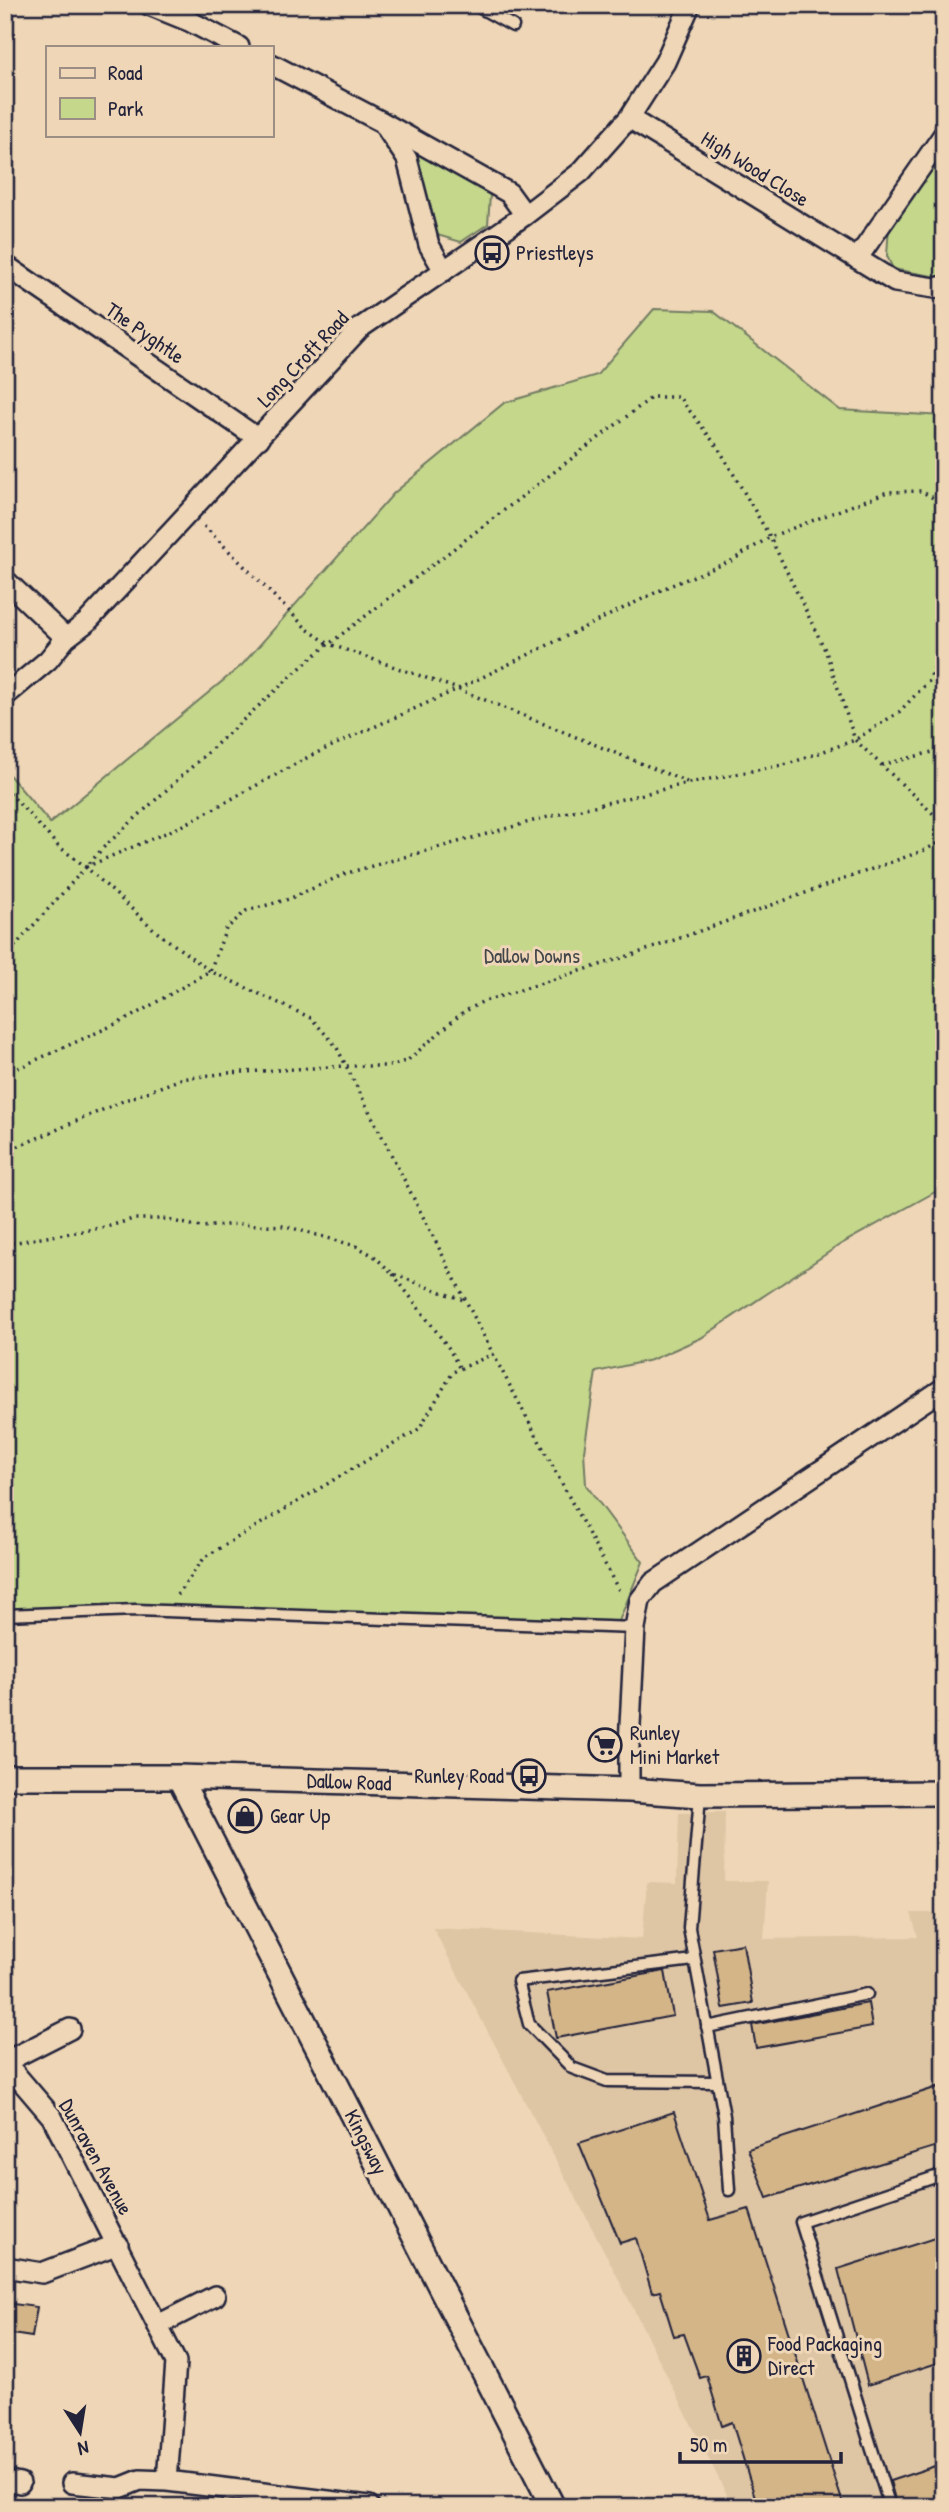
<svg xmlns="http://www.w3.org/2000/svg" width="949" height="2512" viewBox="0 0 949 2512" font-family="'Patrick Hand',sans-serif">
<rect width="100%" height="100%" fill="#eed6b6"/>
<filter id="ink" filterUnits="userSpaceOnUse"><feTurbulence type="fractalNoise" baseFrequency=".0143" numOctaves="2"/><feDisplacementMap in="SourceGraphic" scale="14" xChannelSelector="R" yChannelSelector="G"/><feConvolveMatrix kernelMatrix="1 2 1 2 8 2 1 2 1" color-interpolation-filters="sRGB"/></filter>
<g filter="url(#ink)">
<path fill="#dec5a4" d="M725 1812 724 1881H768L764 1939 918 1937 911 1913H944V2507H733L609 2260 433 1928 642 1939 647 1882 677 1883 679 1813Z"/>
<path fill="#c4d78b" stroke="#737c63" stroke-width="2" d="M944 151V278L893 269 887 256 889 225Z
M420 153 490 195 488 224 461 242 437 235 417 157Z
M654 309 713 311 840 410 944 416V1187L841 1244 701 1338 651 1360 596 1372 584 1451 586 1485 643 1562 615 1631 205 1611 5 1614V770L50 823 242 665 394 493 504 403 597 375Z"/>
<path fill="#d4b588" stroke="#22223b" stroke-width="2" d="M743 1944 753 2003 723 2008 713 1949Z
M665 1971 673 2016 556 2038 547 1992Z
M868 2003 872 2027 756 2048 752 2025Z
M944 2085V2144L767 2198 748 2149Z
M674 2112 710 2220 749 2209 844 2507H758L732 2422 722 2426 707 2376 700 2378 684 2334 674 2336 660 2291 652 2293 636 2238 620 2243 579 2143Z
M944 2235V2361L868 2385 838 2269Z
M5 2303 37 2307 32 2337 5 2333Z
M944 2463V2507H897L890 2481Z"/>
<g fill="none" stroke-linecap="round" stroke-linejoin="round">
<defs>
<path id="service" d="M475 5 513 26
M5 1615 136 1610 635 1628
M700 1796 689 1928 724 2116 729 2190
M694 1960 518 1981 529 2024 572 2068 607 2081 717 2082
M707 2027 867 1994
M252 2507 254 2492
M890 2507 801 2222 944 2174"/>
<path id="minor" d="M149 5 191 22 239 47
M271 64 382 122 509 193 525 215
M629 118 895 282 935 288 944 286
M385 126 407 159 429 245 444 271
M857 259 944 134
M5 265 259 439
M5 580 66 638
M5 696 48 660 66 638 87 622 360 328 525 215 581 172 629 118 665 62 690 5
M629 1790V1745L635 1628 640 1600 653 1583 944 1388
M5 2062 52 2117 176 2362 167 2481 369 2506
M5 2062 70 2029
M5 2267 42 2273 118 2244
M158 2325 215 2296
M5 2480 20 2483
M72 2483 120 2488 140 2480 167 2481"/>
<path id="tertiary" d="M5 1777H179L629 1790 700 1795 944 1793
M179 1777 553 2507"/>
</defs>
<use href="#service" stroke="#22223b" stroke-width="15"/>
<use href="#minor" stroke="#22223b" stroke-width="24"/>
<use href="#tertiary" stroke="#22223b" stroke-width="28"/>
<path stroke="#22223b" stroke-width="3.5" stroke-dasharray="2 5" stroke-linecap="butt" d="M204 526 307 629 329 644 652 397H679L719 449 770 537 826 652 855 740 944 824
M882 765 944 749
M5 788 58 846 86 867 158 933 210 971 311 1018 336 1046 493 1354 618 1589 622 1591
M86 867 182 826 312 755 458 689 667 587 731 561 770 537 887 492 921 491 944 504
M5 957 104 847 310 659 329 644 458 689 687 782
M5 1074 129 1018 210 971 226 929 246 911 289 899 347 873 544 818 689 783 788 764 855 740 899 712 929 681 944 644
M5 1152 123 1101 181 1079 227 1073 346 1066H392L408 1060 462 1013 482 1002 644 951 925 850 944 840
M5 1244 106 1227 133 1219H163L201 1227 239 1224 285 1226 356 1246 374 1256 393 1274 466 1301
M393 1274 448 1347 460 1369
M177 1595 205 1557 419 1429 453 1372 493 1354"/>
<use href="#service" stroke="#eed6b6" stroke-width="10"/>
<use href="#minor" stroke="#eed6b6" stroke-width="19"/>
<use href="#tertiary" stroke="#eed6b6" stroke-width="23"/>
</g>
</g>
<defs>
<symbol id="bus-ring" viewBox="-11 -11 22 22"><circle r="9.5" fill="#eed6b6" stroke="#22223b" stroke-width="1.5"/><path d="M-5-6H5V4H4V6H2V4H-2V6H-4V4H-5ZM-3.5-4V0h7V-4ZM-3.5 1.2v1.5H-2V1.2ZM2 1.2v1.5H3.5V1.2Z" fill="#22223b"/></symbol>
<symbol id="supermarket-ring" viewBox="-11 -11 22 22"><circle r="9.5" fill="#eed6b6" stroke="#22223b" stroke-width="1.5"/><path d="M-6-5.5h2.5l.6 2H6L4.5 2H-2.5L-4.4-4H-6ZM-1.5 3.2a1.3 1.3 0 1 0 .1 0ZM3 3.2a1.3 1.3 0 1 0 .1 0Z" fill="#22223b"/></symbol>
<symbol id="shop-ring" viewBox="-11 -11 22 22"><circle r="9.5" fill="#eed6b6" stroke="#22223b" stroke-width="1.5"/><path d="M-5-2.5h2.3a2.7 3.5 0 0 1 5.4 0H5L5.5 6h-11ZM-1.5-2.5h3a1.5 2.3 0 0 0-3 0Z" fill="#22223b"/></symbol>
<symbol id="building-ring" viewBox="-11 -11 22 22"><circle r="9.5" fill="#eed6b6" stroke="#22223b" stroke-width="1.5"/><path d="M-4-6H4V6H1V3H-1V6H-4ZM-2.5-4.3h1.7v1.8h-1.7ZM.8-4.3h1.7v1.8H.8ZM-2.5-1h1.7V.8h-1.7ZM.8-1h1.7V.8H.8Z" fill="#22223b"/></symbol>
</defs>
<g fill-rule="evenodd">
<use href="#bus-ring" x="473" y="234" width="38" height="38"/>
<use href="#supermarket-ring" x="586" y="1726" width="38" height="38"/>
<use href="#bus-ring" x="510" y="1757" width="38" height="38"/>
<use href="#shop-ring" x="226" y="1797" width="38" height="38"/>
<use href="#building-ring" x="725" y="2337" width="38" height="38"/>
</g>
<g text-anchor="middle" stroke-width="6" stroke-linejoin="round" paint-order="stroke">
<g font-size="21" fill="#22223b" stroke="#eed6b6">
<text transform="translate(755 169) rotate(32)" y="7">High Wood Close</text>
<text transform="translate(145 333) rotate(35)" y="7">The Pyghtle</text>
<text transform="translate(303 359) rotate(-47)" y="7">Long Croft Road</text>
<text transform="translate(349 1782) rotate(2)" y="7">Dallow Road</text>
<text transform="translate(366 2142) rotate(63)" y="7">Kingsway</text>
<text transform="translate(96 2157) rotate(61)" y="7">Dunraven Avenue</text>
</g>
<g font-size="21" fill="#22223b" stroke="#eed6b6" text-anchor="start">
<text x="516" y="260">Priestleys</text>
<text x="630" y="1740">Runley<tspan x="630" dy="24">Mini Market</tspan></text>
<text x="504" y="1783" text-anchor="end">Runley Road</text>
<text x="270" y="1823">Gear Up</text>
<text x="768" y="2351">Food Packaging<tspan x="768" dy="24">Direct</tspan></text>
</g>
<g font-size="21" fill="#42464b" stroke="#eed6b6">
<text x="532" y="963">Dallow Downs</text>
</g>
</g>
<rect width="949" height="2512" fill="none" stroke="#eed6b6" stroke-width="28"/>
<rect x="14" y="14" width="921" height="2484" fill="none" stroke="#22223b" stroke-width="2.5" filter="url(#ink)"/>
<rect x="46" y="46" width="228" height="91" fill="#eed6b6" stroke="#9c8e85" stroke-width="2"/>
<rect x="60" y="68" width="35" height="10" fill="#eed6b6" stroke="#9c8e85" stroke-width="2"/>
<text x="108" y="80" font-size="21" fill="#22223b">Road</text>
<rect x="60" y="98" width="35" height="21" fill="#c4d78b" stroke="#9c8e85" stroke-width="2"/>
<text x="108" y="116" font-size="21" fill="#22223b">Park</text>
<g transform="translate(80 2432) rotate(168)" stroke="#eed6b6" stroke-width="5" paint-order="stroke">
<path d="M0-5L12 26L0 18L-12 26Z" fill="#22223b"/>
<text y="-10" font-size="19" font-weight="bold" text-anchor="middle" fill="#22223b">N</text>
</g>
<path d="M680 2452v10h161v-10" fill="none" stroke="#22223b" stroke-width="3.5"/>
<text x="690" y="2452" font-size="21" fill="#22223b" stroke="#eed6b6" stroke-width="5" paint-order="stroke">50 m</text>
</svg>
